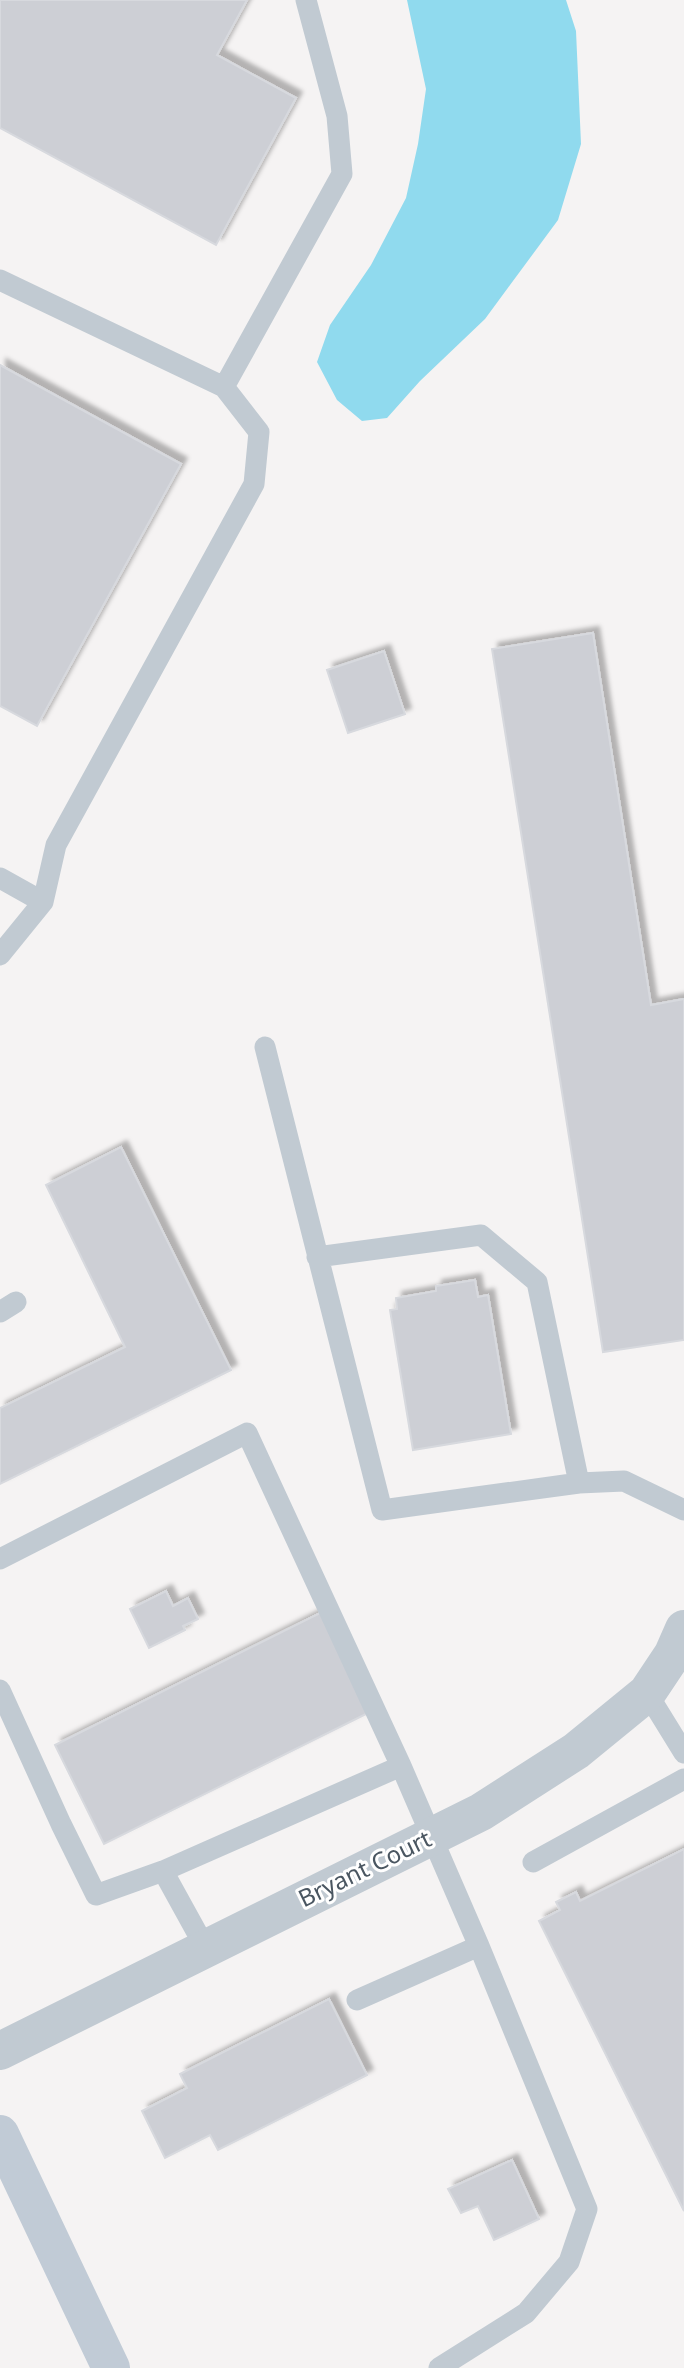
<svg xmlns="http://www.w3.org/2000/svg" width="684" height="2368" viewBox="0 0 684 2368" font-family="'Noto Sans',sans-serif">
<defs>
<filter id="shadow"><feDropShadow dx="6" dy="-6" stdDeviation="2" flood-color="#0004"/></filter>
</defs>
<rect width="100%" height="100%" fill="#f5f3f3"/>
<path fill="#90daee" d="M407 0H566L576 31 581 144 558 220 485 319 420 381 387 418 362 421 337 400 317 362 330 325 371 265 406 198 418 144 426 89Z"/>
<path fill="#cdcfd5" stroke="#d7d9de" stroke-width="2" filter="url(#shadow)" d="M0 0H247L217 55 296 98 216 245 0 128Z
M0 365 181 464 37 726 0 706Z
M593 633 651 1005 684 999V1340L603 1352 492 649Z
M384 651 405 714 348 733 327 670Z
M121 1147 231 1370 0 1484V1408L125 1347 46 1185Z
M475 1280 478 1297 488 1295 511 1434 413 1450 390 1310 397 1309 396 1298 436 1291V1286Z
M166 1591 173 1606 188 1598 198 1619 183 1626 185 1630 149 1648 130 1609Z
M322 1612 372 1711 104 1844 55 1745Z
M684 1849V2211L539 1921 560 1910 556 1902 576 1892 580 1901Z
M329 1999 367 2075 218 2150 210 2135 165 2158 142 2111 187 2088 180 2074Z
M512 2160 539 2219 494 2240 478 2206 461 2213 448 2189Z"/>
<g fill="none" stroke-linecap="round" stroke-linejoin="round">
<path stroke="#c1cad2" stroke-width="21" d="M0 280 224 387 259 432 254 484 56 845 43 902 0 955
M224 387 342 174 337 116 306 0
M0 878 43 902
M265 1047 382 1510 579 1483 624 1481 684 1510
M317 1257 481 1235 537 1282 579 1483
M0 1312 16 1302
M0 1559 247 1433 401 1766
M0 1690 61 1824 96 1895 163 1871
M647 1693 684 1753
M533 1862 684 1779
M206 1949 163 1871 401 1766 479 1946 357 2000
M439 2368 526 2313 569 2262 587 2209 479 1946"/>
<path stroke="#c1cad2" stroke-width="38" d="M0 2051 481 1812 576 1751 647 1693 673 1654 684 1629"/>
<path stroke="#c1cbd6" stroke-width="38" d="M0 2134 111 2368"/>
</g>
<g text-anchor="middle" stroke-width="6" stroke-linejoin="round" paint-order="stroke">
<g font-size="24" fill="#4a5661" stroke="#fff">
<text transform="translate(365 1869) rotate(-26)" y="8">Bryant Court</text>
</g>
</g>
</svg>
